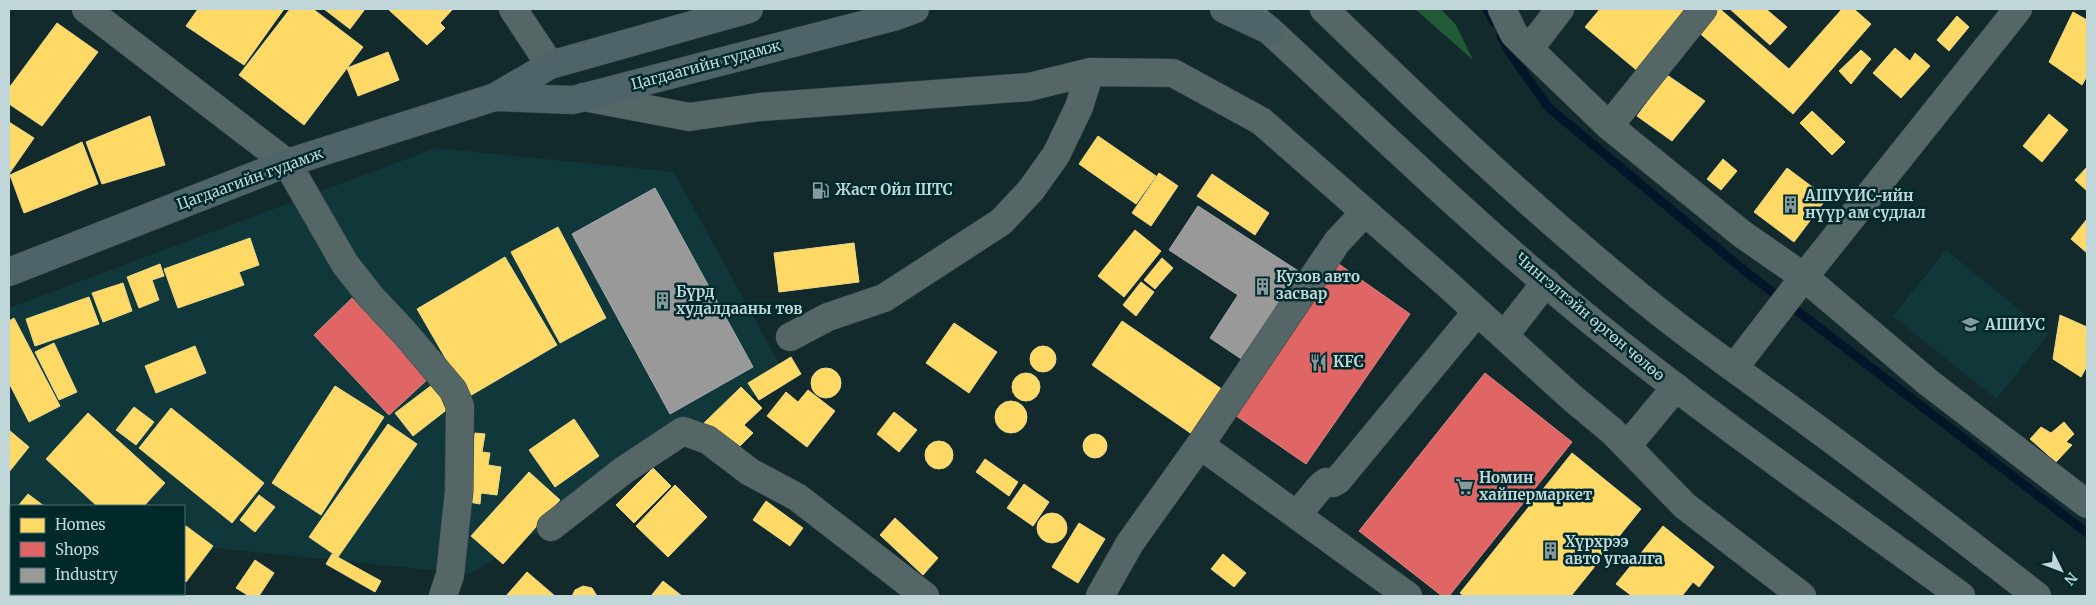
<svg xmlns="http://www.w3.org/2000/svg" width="2096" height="605" viewBox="0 0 2096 605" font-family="Merriweather,serif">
<rect width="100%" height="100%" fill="#122a2c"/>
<path fill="#10373a" d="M436 148 674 172 786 376 470 574 184 545V506H11V594H62L60 596H9V308Z
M1946 250 2049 334 1996 399 1893 316Z"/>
<path fill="#215a36" d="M1415 9H1441L1456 25 1473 60Z"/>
<path fill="#ffd966" stroke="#ecd888" d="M198 9H284L244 65 186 26Z
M290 9H313L363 47 304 125 239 75Z
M324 9H365L350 29Z
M388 9H453L440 23 445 28 427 45Z
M1600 9H1693L1640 73 1585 27Z
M1714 9H1720L1789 69 1842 9H1854L1871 24 1793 114 1696 30Z
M1730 9H1766L1787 27 1770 45Z
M2073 12 2087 20V76L2082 85 2049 62Z
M1957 16 1969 27 1949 51 1937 40Z
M57 23 98 52 42 126 9 104V88Z
M1895 48 1910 61 1915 53 1930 66 1901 98 1873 73Z
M1861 50 1871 59 1851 84 1839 71Z
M388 52 399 80 358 96 347 68Z
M1667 75 1705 101 1672 141 1637 116Z
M1812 111 1845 142 1832 155 1800 123Z
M2049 114 2068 130 2042 162 2023 146Z
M150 116 165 165 102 184 86 142Z
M9 122 34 138 9 174Z
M1098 136 1156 176 1136 204 1079 164Z
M82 142 98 184 24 213 10 175Z
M1723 159 1737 171 1721 190 1707 179Z
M2087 167V191L2075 180Z
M1787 168 1827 198 1794 242 1754 212Z
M1159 173 1178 186 1151 226 1132 213Z
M1212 174 1269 213 1255 235 1197 196Z
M2087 219V253L2071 239Z
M558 227 606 318 560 343 511 252Z
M1135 230 1161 251 1124 297 1098 276Z
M250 238 259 265 239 272 244 285 178 308 164 269Z
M854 243 859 282 779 292 774 253Z
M505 257 557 345 468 397 417 309Z
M1162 258 1173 268 1155 289 1144 280Z
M160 264 164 276 152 280 159 300 139 308 127 277Z
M1141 282 1154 292 1136 316 1123 305Z
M123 283 132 311 103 322 92 293Z
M89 297 99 324 35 346 26 319Z
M2060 315 2087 327V366L2081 377 2053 359Z
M14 318 60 406 29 422 9 383V321Z
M1122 321 1229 394 1199 439 1092 365Z
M954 323 997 352 969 393 926 363Z
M54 343 77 392 59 400 35 352Z
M1030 359a13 13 0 1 1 26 0a13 13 0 1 1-26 0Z
M195 346 206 373 156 393 145 366Z
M791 357 801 374 759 400 748 383Z
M811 383a15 15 0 1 1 30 0a15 15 0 1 1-30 0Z
M1012 387a14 14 0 1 1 28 0a14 14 0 1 1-28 0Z
M432 385 449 408 413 436 395 413Z
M335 386 384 417 321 515 272 483Z
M741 387 762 408 744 425 753 433 733 453 704 423Z
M808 390 835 411 807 447 767 416 786 392 798 402Z
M995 417a16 16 0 1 1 32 0a16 16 0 1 1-32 0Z
M134 407 154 422 136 445 116 430Z
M171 408 264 483 232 523 139 448Z
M894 412 917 430 899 452 877 434Z
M88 413 165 483 144 506H97L46 459Z
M574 419 599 456 555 487 529 450Z
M2064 422 2074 434 2066 442 2072 445 2056 462 2030 439 2041 427 2051 433Z
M388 424 417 444 338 557 309 537Z
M9 430 29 447 9 472Z
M475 433 485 434 482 452 490 453 488 465 501 467 497 495 481 493 480 504 469 502 462 530Z
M1083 446a12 12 0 1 1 24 0a12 12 0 1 1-24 0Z
M925 455a14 14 0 1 1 28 0a14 14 0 1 1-28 0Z
M1572 453 1641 509 1571 596H1464L1460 593Z
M985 459 1018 482 1009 496 976 472Z
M653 468 671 486 634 523 616 505Z
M529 472 560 500 503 564 471 536Z
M1024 484 1049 502 1033 526 1007 508Z
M675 485 707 517 668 557 636 526Z
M28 494 44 506H18Z
M259 495 275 507 255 532 240 520Z
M766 501 803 528 790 546 753 520Z
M1037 528a15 15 0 1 1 30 0a15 15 0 1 1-30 0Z
M11 516V594H33L31 596H9V519Z
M895 518 938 558 923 575 880 535Z
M1079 523 1105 539 1078 583 1052 567Z
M186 526 213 546 186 582 184 580V529Z
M1663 526 1714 567 1699 587 1693 582 1682 596H1632L1616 584Z
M332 554 381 581 375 592 326 564Z
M1223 554 1246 573 1234 587 1211 569Z
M255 560 274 573 259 596H249L236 588Z
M527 572 555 596H506Z
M663 581 682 596H651Z
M583 586 592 588 597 596H572L575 590Z"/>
<path fill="#e06666" stroke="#d78888" d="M1333 260 1410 314 1306 464 1229 411Z
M352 298 428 379 389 415 314 335Z
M1485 373 1572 442 1449 596H1442L1359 531Z"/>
<path fill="#999" stroke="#a5abac" d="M655 188 753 367 670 414 572 234Z
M1198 206 1306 276 1249 364 1210 338 1238 295 1169 250Z"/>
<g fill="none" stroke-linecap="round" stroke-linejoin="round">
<path stroke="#031529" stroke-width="9" d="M1487 9 1494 22
M1501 36 1508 50 1548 107 1745 271 2087 533"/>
<defs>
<path id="street" d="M86 9 287 163 345 264 371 297 403 331 453 390 460 406 459 491 450 575 443 596
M513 9 550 65
M1502 9 1514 34 1529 49
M1560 9 1529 49 1609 126 1742 234 1804 277 1929 383 2087 504
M584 97 689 117 760 107 1029 87 1090 72 1173 73 1261 121 1446 283 1570 396 1612 431 1685 506 1802 596
M1609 126 1703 9
M1504 336 1546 282
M790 337 828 317 884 298 1001 222 1031 190 1056 155 1079 107 1090 72
M1734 368 1804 277 2018 9
M1200 445 1408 596
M1627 446 1676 387
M1297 515 1320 487 1326 482 1333 483 1338 480 1476 313
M551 527 624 470 683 431 708 440 750 472 797 497 925 596
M48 596 50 594
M1100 596 1130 543 1200 445 1337 242 1365 212"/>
<path id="secondary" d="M1324 9C1422 104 1520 198 1626 285 1689 338 1757 384 1823 433 1895 486 1966 541 2037 596
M1249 14 1269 30C1376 129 1482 232 1596 325 1714 420 1839 507 1961 596"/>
<path id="primary" d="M1224 9 1269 30
M495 97 573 100 893 17 915 9
M9 272 287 163 495 97 550 65 749 9"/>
</defs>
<use href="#street" stroke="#354647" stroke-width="29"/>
<use href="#secondary" stroke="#354647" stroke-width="29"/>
<use href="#primary" stroke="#354647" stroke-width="29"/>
<use href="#street" stroke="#556667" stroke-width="28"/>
<use href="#secondary" stroke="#556667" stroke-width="28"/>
<use href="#primary" stroke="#4f6468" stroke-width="28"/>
</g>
<defs>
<symbol id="fuel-bare" viewBox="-9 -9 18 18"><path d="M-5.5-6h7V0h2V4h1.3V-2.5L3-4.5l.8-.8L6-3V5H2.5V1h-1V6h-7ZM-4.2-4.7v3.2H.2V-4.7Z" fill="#849a9c" stroke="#00292c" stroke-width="2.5" paint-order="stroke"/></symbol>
<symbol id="building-bare" viewBox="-9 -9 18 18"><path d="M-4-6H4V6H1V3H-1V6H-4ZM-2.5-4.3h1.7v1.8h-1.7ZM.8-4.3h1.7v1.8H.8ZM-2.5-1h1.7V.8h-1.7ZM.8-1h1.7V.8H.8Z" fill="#849a9c" stroke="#00292c" stroke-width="2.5" paint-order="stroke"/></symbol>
<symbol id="university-bare" viewBox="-9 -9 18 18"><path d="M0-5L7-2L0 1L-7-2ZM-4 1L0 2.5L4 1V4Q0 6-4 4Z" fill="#849a9c" stroke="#00292c" stroke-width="2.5" paint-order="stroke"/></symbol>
<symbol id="restaurant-bare" viewBox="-9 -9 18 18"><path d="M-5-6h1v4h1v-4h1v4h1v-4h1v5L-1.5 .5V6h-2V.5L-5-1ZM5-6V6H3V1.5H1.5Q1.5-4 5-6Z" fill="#849a9c" stroke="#00292c" stroke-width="2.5" paint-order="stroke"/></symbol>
<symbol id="supermarket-bare" viewBox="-9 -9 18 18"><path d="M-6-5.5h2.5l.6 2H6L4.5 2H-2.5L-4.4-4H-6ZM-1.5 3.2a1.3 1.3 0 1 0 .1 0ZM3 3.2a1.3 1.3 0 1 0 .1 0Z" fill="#849a9c" stroke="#00292c" stroke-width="2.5" paint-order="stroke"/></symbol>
</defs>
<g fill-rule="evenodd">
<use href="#fuel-bare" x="808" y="178" width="25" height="25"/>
<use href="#building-bare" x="1778" y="192" width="25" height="25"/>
<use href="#building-bare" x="1250" y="274" width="25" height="25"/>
<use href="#building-bare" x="650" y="288" width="25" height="25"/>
<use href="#university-bare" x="1958" y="312" width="25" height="25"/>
<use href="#restaurant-bare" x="1306" y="350" width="25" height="25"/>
<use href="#supermarket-bare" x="1452" y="474" width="25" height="25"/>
<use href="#building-bare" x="1538" y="538" width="25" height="25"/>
</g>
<g text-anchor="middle" stroke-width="5" stroke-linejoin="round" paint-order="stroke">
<g font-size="15" fill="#c1d6d8" stroke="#00292c">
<text transform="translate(706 65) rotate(-15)" y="5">Цагдаагийн гудамж</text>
<text transform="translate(250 179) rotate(-20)" y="5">Цагдаагийн гудамж</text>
<text transform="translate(1590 317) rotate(40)" y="5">Чингэлтэйн өргөн чөлөө</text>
</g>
<g font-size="15" font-weight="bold" fill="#c1d6d8" stroke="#00292c" text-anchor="start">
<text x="835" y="195">Жаст Ойл ШТС</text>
<text x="1805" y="201">АШУҮИС-ийн<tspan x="1805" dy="17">нүүр ам судлал</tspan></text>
<text x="1276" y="282">Кузов авто<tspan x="1276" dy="17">засвар</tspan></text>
<text x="676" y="297">Бүрд<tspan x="676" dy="17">худалдааны төв</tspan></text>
<text x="1985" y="330">АШИУС</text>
<text x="1333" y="367">KFC</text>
<text x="1479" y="483">Номин<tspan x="1479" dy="17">хайпермаркет</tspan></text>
<text x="1565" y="547">Хүрхрээ<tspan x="1565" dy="17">авто угаалга</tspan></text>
</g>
</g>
<rect width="2096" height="605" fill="none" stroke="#c1d6d8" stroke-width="20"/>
<rect x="10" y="505" width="175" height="90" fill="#00292c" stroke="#4d6e71"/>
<rect x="20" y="518" width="25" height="15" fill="#ffd966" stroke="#4d6e71"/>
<text x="55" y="530" font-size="15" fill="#c1d6d8">Homes</text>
<rect x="20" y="542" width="25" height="15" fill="#e06666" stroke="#4d6e71"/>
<text x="55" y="555" font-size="15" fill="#c1d6d8">Shops</text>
<rect x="20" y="568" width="25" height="15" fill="#999999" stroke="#4d6e71"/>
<text x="55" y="580" font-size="15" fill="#c1d6d8">Industry</text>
<g transform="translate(2061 570) rotate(132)" stroke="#00292c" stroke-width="4" paint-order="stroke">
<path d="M0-4L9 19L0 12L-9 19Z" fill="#c1d6d8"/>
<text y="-8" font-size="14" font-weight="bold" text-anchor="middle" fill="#c1d6d8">N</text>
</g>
</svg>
